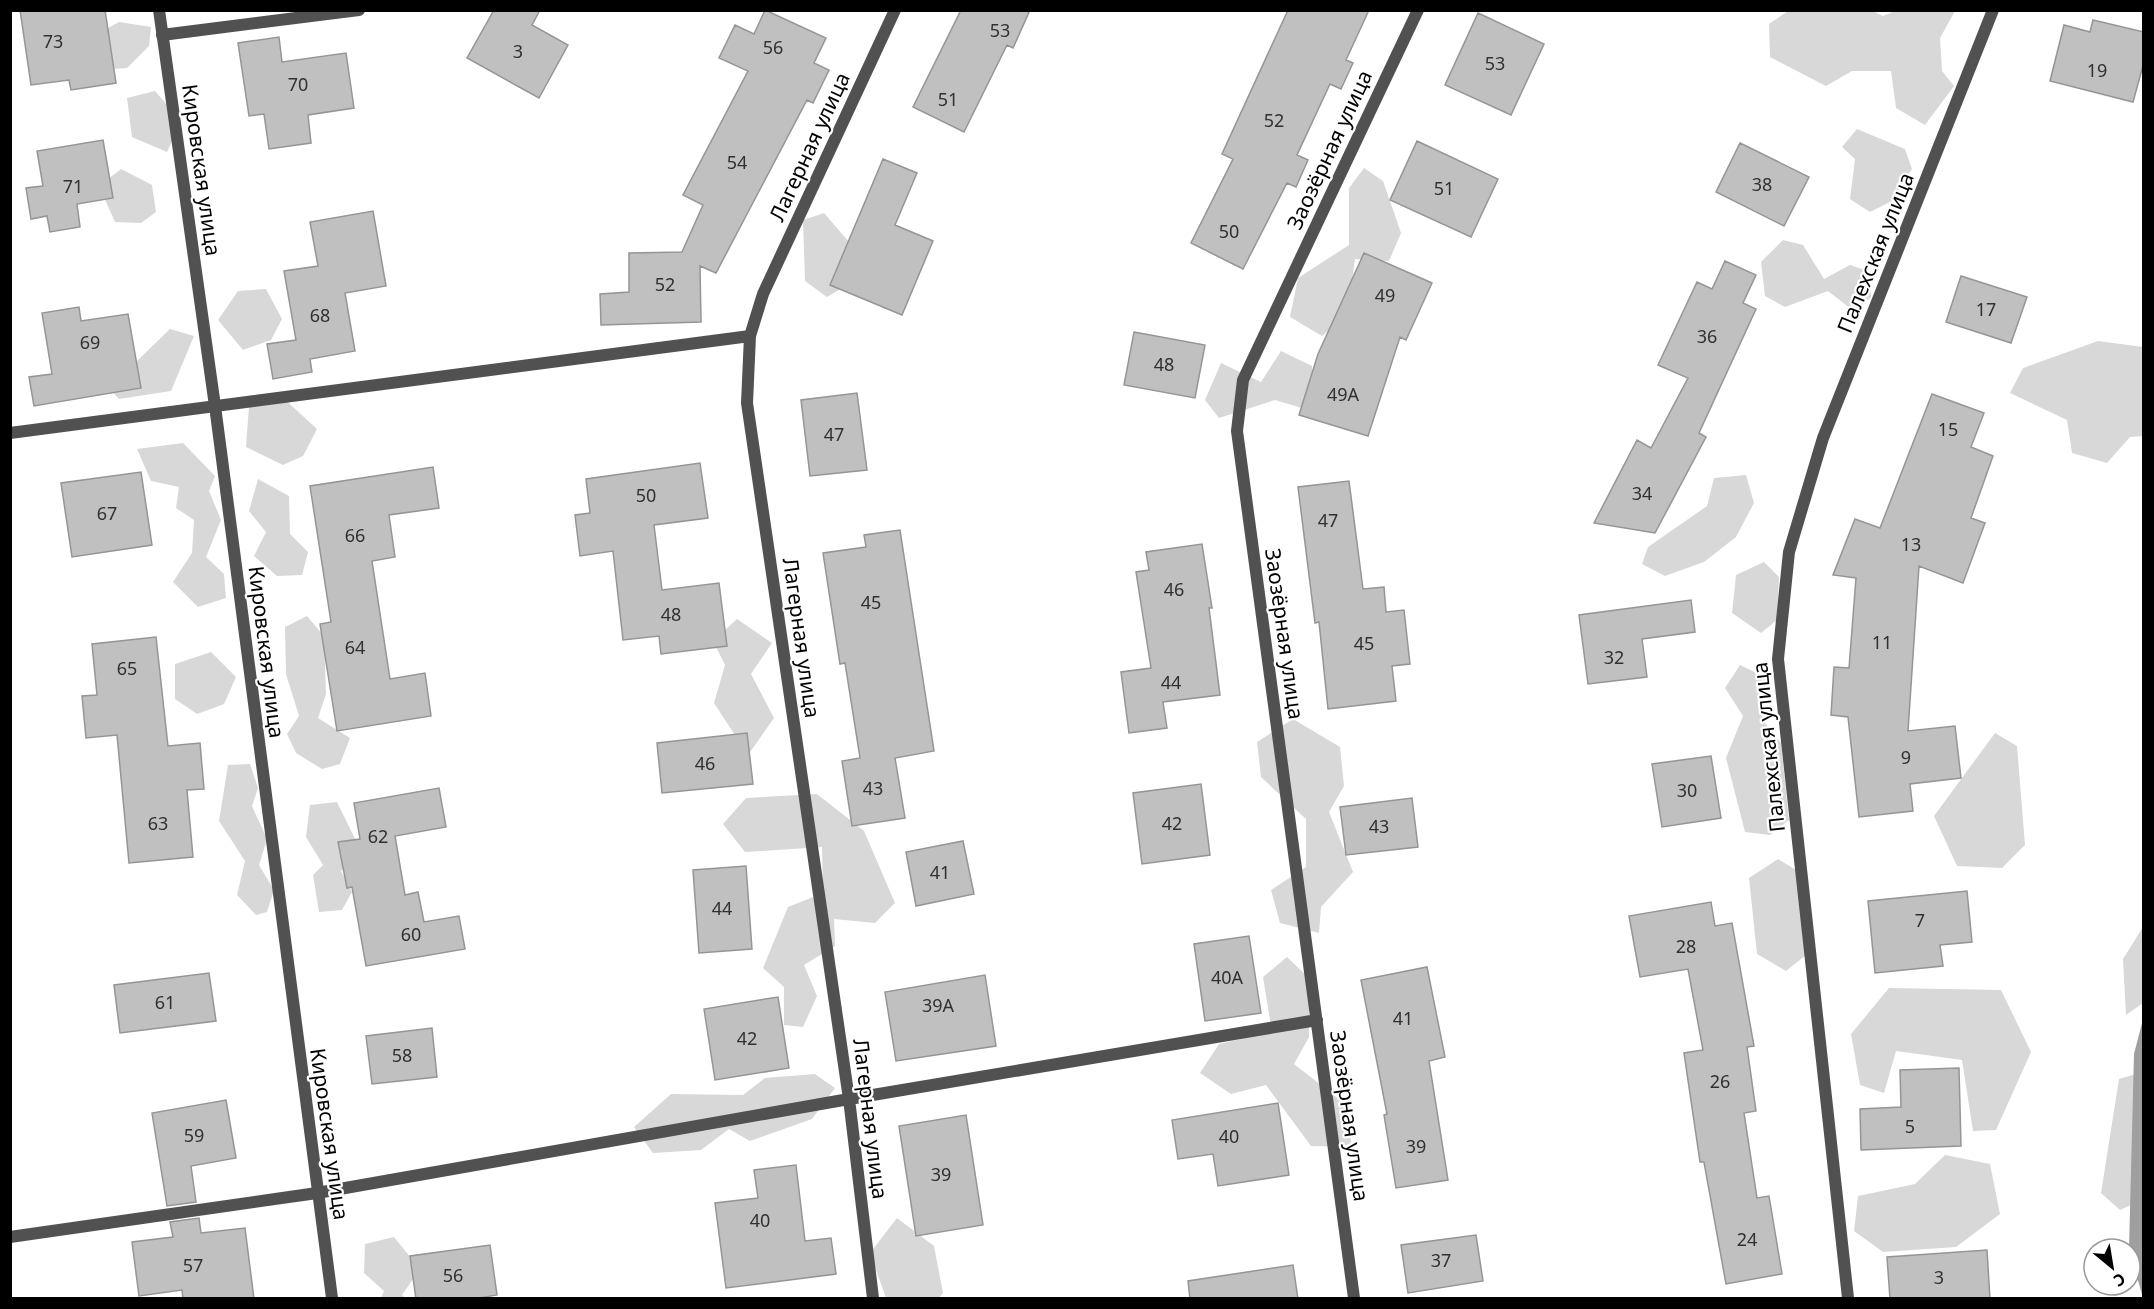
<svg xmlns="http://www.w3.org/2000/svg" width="2154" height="1309" viewBox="0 0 2154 1309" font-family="'Noto Sans',sans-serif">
<rect width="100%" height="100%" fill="#fff"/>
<path fill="#d8d8d8" d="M1788 11H1873L1883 16 1895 11H1955L1940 38 1942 71 1954 86 1925 125 1896 108 1891 71H1852L1826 86 1770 57 1769 24Z
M119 22 151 27 149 46 127 68 96 70 90 38Z
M155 91 181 121 167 152 132 137 127 98Z
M1857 129 1905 149 1912 169 1892 201 1870 212 1850 199 1855 159 1842 147Z
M1364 168 1383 181 1401 233 1389 261 1355 259 1347 316 1322 336 1290 317 1298 278 1349 245V188Z
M121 169 152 185 156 212 141 223 115 222 99 186Z
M824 213 862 257 854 281 827 297 805 281 803 220Z
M1783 240 1803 245 1824 279 1850 265 1871 272V297L1855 312 1828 291 1785 307 1765 296 1761 262Z
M266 289 282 319 271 340 243 350 218 320 238 291Z
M170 329 194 336 171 391 119 399 109 388Z
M2098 341 2143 347V436L2130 437 2107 463 2072 453 2067 420 2010 393 2023 368Z
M1281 351 1312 366V411L1275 400 1219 418 1205 400 1221 363 1261 382Z
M279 394 317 429 303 456 283 465 246 447 249 406Z
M183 443 215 476 209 491 221 520 206 557 224 574 226 598 198 607 173 582 192 553 194 520 176 508 179 487 151 481 137 449Z
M1746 475 1754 503 1736 537 1704 562 1665 576 1642 564 1648 547 1707 506 1714 478Z
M258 479 289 496 290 534 308 552 302 575 277 576 254 556 266 532 249 511Z
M1764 562 1779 577 1777 620 1761 633 1732 613 1736 575Z
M307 616 324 636 326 694 318 718 350 738 340 764 322 769 296 753 287 734 299 716 286 674 285 627Z
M737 619 772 643 751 674 774 718 748 755 714 703 725 665 713 641Z
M211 652 236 677 224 704 197 714 175 699V664Z
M1740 665 1771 680 1762 719 1781 743 1789 820 1770 835 1745 832 1726 758 1743 716 1725 688Z
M1293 719 1340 747 1344 786 1329 812 1353 872 1321 907 1319 933 1280 923 1271 890 1306 867V819L1261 777 1257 742Z
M1995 733 2017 746 2025 845 2002 868 1957 866 1934 816Z
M250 764 258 788 252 806 267 839 259 865 274 890 267 912 256 915 237 895 245 861 219 821 228 765Z
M817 794 864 831 895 903 875 923 834 919 835 946 804 965 817 996 803 1027 784 1025V987L763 968 788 907 823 893 822 847 745 852 723 824 746 798Z
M337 802 360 849 341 871 352 892 342 910 319 912 313 875 323 865 306 837 310 805Z
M1778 859 1796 870 1806 955 1786 971 1757 954 1749 878Z
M2143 927V1003L2126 1015 2123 959Z
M1287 957 1309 978V1037L1294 1064 1345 1104 1352 1147 1311 1146 1266 1085 1231 1094 1200 1073 1219 1044 1272 1032 1263 977Z
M1889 988 2001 990 2031 1052 1996 1130 1973 1131 1962 1060 1896 1051 1884 1093 1860 1085 1851 1034Z
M2139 1073 2144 1083 2142 1200 2120 1210 2101 1193 2119 1079Z
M815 1074 835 1088 812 1119 750 1141 729 1129 701 1150 653 1153 634 1127 671 1094 743 1095 765 1078Z
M1945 1155 1990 1164 2000 1214 1956 1247 1883 1252 1854 1231 1858 1196 1915 1184Z
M897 1218 934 1246 943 1293 939 1298H886L870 1253Z
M394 1237 420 1269 402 1295 405 1298H381L384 1291 364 1273 365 1244Z"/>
<path fill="#9f9f9f" d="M2143 1019 2144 1298H2143L2129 1249 2134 1054Z"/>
<path fill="#c0c0c0" stroke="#959595" stroke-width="1.5" d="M20 10H105L116 83 71 90 69 80 31 85Z
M494 10H540L532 25 568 45 539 98 467 58Z
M765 10 826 38 814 63 829 70 813 103 807 100 716 273 700 266 701 322 601 325 600 294 629 292V253L682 252 703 205 683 195 748 71 719 58 735 25 754 34Z
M961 10H1030L1013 48 1007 45 964 132 913 107Z
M1288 10H1369L1346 60 1353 63 1341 89 1330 84 1297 155 1308 160 1296 187 1287 183 1243 269 1191 243 1233 159 1222 154Z
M1478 13 1544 44 1511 115 1445 85Z
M2093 20 2144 32V62L2133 102 2050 81 2064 25 2090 32Z
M279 37 282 62 346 53 354 108 308 115 311 143 269 149 264 114 249 116 238 43Z
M103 140 113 198 77 204 80 227 50 232 47 216 31 219 26 188 43 186 37 151Z
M1417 141 1498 179 1471 237 1390 200Z
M1740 143 1809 177 1784 226 1716 192Z
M883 159 917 173 895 225 933 241 902 315 830 285Z
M373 211 386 286 345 293 355 351 310 359 312 372 273 379 267 344 296 340 284 271 318 266 310 222Z
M1364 253 1432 283 1406 340 1400 337 1368 436 1299 415 1318 354Z
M1725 261 1756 275 1743 303 1756 309 1699 433 1706 437 1655 533 1594 523 1637 440 1651 448 1688 378 1658 365 1697 282 1712 289Z
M1961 276 2027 297 2011 343 1946 322Z
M79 307 81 321 128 314 141 388 34 406 29 377 52 374 42 313Z
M1134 332 1205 345 1195 398 1124 385Z
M857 393 867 470 810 476 801 400Z
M1932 394 1984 413 1971 447 1993 456 1971 518 1985 523 1963 583 1919 566 1908 731 1955 726 1961 778 1910 784 1913 811 1859 817 1848 717 1831 715 1834 667 1849 668 1856 578 1833 575 1855 519 1880 528Z
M700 463 708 518 654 525 662 590 719 583 727 646 661 654 659 636 623 640 613 551 580 556 575 515 590 513 586 479Z
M433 467 439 508 389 515 395 557 372 561 390 679 425 673 431 716 337 731 320 624 331 622 310 486Z
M141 472 152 545 72 557 61 483Z
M1349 481 1363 589 1384 587 1386 612 1404 610 1410 664 1392 666 1396 701 1328 709 1319 622 1315 623 1298 487Z
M900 530 934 751 895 758 905 818 852 826 842 761 860 758 845 663 840 664 823 553 866 547 864 535Z
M1202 544 1212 608H1209L1220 695 1163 702 1167 728 1129 733 1121 672 1151 668 1136 572 1149 570 1146 552Z
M1691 600 1695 632 1642 639 1647 677 1588 684 1579 615Z
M156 637 168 746 200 743 204 789 187 790 193 857 129 863 117 735 86 738 82 696 97 695 92 644Z
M747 733 753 784 662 793 657 743Z
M1711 756 1721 818 1662 827 1652 764Z
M1201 784 1210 855 1142 864 1133 793Z
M439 788 446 827 395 836 405 895 418 892 424 922 459 916 465 949 366 966 352 887 347 888 338 842 360 839 354 803Z
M1412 798 1418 847 1346 855 1340 807Z
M963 841 974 894 916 906 906 852Z
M746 866 752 949 699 953 693 870Z
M1967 891 1972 942 1940 945 1943 966 1875 973 1868 901Z
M1711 902 1715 926 1732 923 1754 1046 1747 1047 1756 1111 1744 1113 1757 1198 1769 1196 1782 1274 1726 1284 1704 1162H1700L1684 1053 1703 1050 1688 969 1640 977 1629 916Z
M1249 936 1261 1013 1205 1021 1194 944Z
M1427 967 1445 1057 1429 1061 1448 1180 1396 1188 1384 1115 1387 1114 1361 980Z
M209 973 216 1021 120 1033 114 985Z
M985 975 996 1046 896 1061 885 992Z
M778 997 789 1068 715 1080 704 1009Z
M432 1028 437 1077 372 1084 366 1036Z
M1959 1068 1961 1146 1861 1150 1860 1109 1901 1107 1900 1070Z
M226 1100 236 1158 191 1166 196 1202 167 1206 152 1113Z
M1278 1103 1289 1175 1218 1186 1213 1154 1178 1159 1172 1120Z
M966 1115 983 1225 916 1236 899 1126Z
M796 1165 805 1241 831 1238 836 1274 726 1288 715 1203 758 1198 754 1170Z
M199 1218 201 1233 245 1228 254 1299H183L182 1290 139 1296 132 1242 173 1237 170 1222Z
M1476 1235 1483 1281 1408 1293 1401 1245Z
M490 1245 497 1295 473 1299H416L410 1256Z
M1987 1250 1990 1299H1890L1887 1257Z
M1293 1265 1298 1299H1190L1188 1281Z"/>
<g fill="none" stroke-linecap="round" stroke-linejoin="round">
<path stroke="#515151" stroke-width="12" d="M162 35 359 10
M10 433 750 336
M10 1237 317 1193 849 1099 1317 1020
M873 1298 849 1099 747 403 750 336 763 294 895 10
M1354 1298 1237 431 1243 380 1418 10
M1848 1298 1778 659 1789 552 1823 438 1993 10"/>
<path stroke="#515151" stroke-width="12" d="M159 10 215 406 332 1298"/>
</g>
<g text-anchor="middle" stroke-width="4.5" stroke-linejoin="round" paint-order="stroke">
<g font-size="18" fill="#303030">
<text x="1000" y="37">53</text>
<text x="53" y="48">73</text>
<text x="773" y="54">56</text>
<text x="518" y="58">3</text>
<text x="1495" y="70">53</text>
<text x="2097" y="77">19</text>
<text x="298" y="91">70</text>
<text x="948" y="106">51</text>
<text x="1274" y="127">52</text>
<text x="737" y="169">54</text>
<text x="1762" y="191">38</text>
<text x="73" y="193">71</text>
<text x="1444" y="195">51</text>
<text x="1229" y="238">50</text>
<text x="665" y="291">52</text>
<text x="1385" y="302">49</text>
<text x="1986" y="316">17</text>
<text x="320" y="322">68</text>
<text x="1707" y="343">36</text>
<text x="90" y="349">69</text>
<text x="1164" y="371">48</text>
<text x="1343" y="401">49А</text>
<text x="1948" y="436">15</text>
<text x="834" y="441">47</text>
<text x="1642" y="500">34</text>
<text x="646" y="502">50</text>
<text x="107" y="520">67</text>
<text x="1328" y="527">47</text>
<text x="355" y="542">66</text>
<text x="1911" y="551">13</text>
<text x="1174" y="596">46</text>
<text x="871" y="609">45</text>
<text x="671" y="621">48</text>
<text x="1882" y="649">11</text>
<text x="1364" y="650">45</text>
<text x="355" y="654">64</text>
<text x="1614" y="664">32</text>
<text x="127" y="675">65</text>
<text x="1171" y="689">44</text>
<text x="1906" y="764">9</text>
<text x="705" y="770">46</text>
<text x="873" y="795">43</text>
<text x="1687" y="797">30</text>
<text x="158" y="830">63</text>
<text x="1172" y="830">42</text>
<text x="1379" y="833">43</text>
<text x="378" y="843">62</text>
<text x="940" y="879">41</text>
<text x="722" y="915">44</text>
<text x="1920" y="927">7</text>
<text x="411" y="941">60</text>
<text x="1686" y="953">28</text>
<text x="1227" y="984">40А</text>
<text x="165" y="1009">61</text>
<text x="938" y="1012">39А</text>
<text x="1403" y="1025">41</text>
<text x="747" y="1045">42</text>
<text x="402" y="1062">58</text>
<text x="1720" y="1088">26</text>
<text x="1910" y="1133">5</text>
<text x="194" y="1142">59</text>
<text x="1229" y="1143">40</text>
<text x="1416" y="1153">39</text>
<text x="941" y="1181">39</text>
<text x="760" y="1227">40</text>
<text x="1747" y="1246">24</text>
<text x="1441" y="1267">37</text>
<text x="193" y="1272">57</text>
<text x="453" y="1282">56</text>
<text x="1939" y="1284">3</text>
</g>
<g font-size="21" fill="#000" stroke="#fff">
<text transform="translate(810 147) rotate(-65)" y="7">Лагерная улица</text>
<text transform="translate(1330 150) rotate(-65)" y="7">Заозёрная улица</text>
<text transform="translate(201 170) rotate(82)" y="7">Кировская улица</text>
<text transform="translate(1876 253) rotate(-68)" y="7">Палехская улица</text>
<text transform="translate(1284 634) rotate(82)" y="7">Заозёрная улица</text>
<text transform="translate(801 638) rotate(82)" y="7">Лагерная улица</text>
<text transform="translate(266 652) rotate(83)" y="7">Кировская улица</text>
<text transform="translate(1769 747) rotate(-96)" y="7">Палехская улица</text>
<text transform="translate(1349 1116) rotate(82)" y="7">Заозёрная улица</text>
<text transform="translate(870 1119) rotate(83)" y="7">Лагерная улица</text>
<text transform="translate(329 1134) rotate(82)" y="7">Кировская улица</text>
</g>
</g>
<rect width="2154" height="1309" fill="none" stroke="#000000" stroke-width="24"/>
<g transform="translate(2112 1267) rotate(150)"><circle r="28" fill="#ffffff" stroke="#999999" stroke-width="1.5"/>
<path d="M0-4.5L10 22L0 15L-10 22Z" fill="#000000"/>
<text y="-9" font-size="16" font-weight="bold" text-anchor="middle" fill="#000000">С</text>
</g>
</svg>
